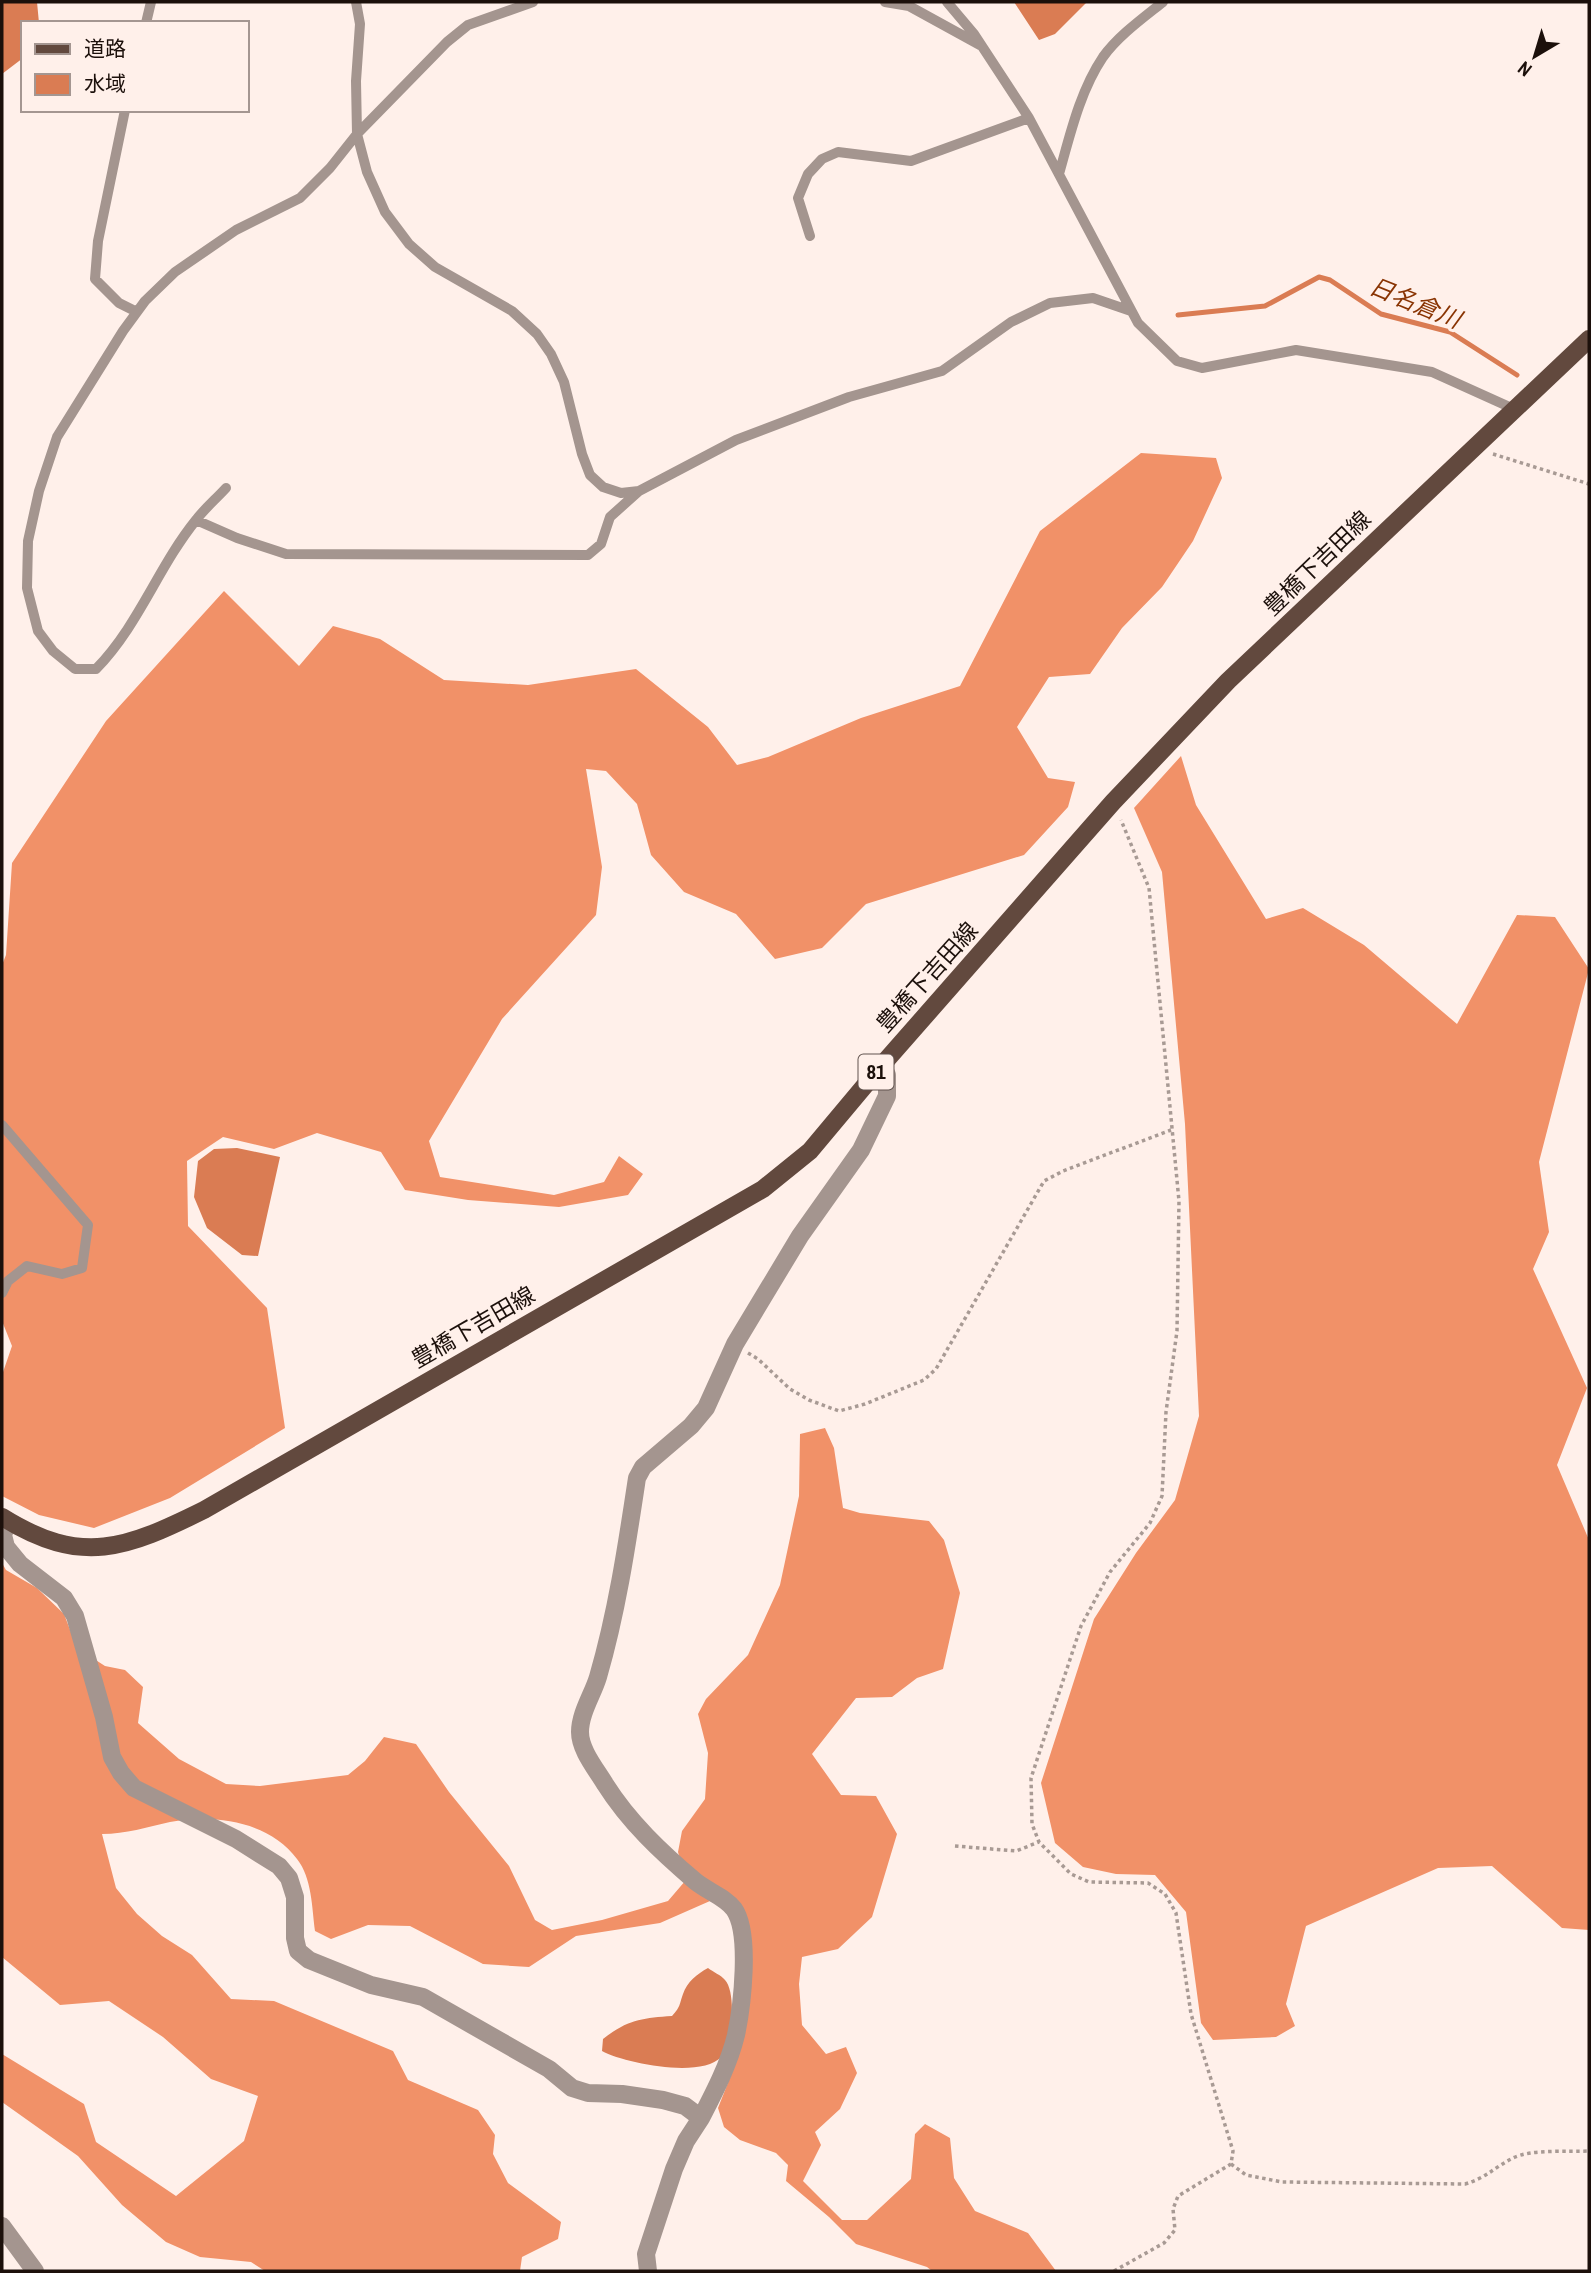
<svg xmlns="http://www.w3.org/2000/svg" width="1591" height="2273" viewBox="0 0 1591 2273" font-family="'Archivo Narrow','Noto Sans JP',sans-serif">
<rect width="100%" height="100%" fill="#fff0ea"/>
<path fill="#f19168" d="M1141 453 1216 458 1222 478 1193 541 1162 587 1122 628 1090 674 1049 677 1017 727 1048 778 1075 782 1068 807 1024 855 866 904 822 948 775 959 736 914 684 892 651 855 637 804 606 771 586 769 602 867 596 915 502 1019 429 1141 440 1177 554 1195 604 1182 619 1156 643 1174 628 1195 559 1207 468 1200 405 1190 381 1152 317 1133 274 1149 223 1137 187 1161 188 1226 267 1308 285 1428 170 1498 94 1528 39 1515 2 1496V1375L12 1346 2 1321V965L6 955 12 863 106 721 224 591 299 666 333 626 380 639 444 680 528 685 636 669 708 727 737 765 768 757 861 718 960 686 1040 531Z
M1181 756 1196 805 1266 919 1303 908 1364 945 1457 1024 1517 915 1555 917 1589 969 1539 1162 1549 1232 1533 1269 1587 1388 1557 1465 1589 1540V1930L1562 1928 1492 1866 1438 1868 1306 1926 1286 2004 1295 2026 1276 2037 1213 2040 1201 2023 1186 1912 1155 1875 1116 1874 1083 1867 1055 1843 1041 1783 1094 1619 1136 1553 1175 1500 1199 1416 1185 1124 1162 872 1134 808Z
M825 1428 834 1448 843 1508 860 1513 929 1521 944 1540 960 1593 943 1669 917 1678 892 1697 856 1698 812 1754 841 1795 876 1796 897 1834 872 1917 838 1949 802 1957 799 1984 802 2025 826 2054 846 2047 857 2073 840 2109 815 2132 821 2145 803 2181 842 2220H867L911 2179 915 2134 925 2124 950 2138 954 2178 975 2211 1028 2233 1056 2271H932L927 2267 856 2244 829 2217 786 2181 788 2165 776 2153 740 2140 724 2127 718 2108 735 2065 743 1916 710 1901 660 1923 576 1936 529 1967 483 1964 410 1926 368 1925 331 1939 315 1931C312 1908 312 1878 297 1859 269 1821 214 1814 170 1822 147 1827 126 1834 102 1834L116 1888 137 1914 162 1936 192 1955 231 1999 274 2001 393 2051 408 2080 478 2110 495 2135 493 2154 508 2183 561 2222 558 2239 522 2257 520 2271H265L251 2262 200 2257 166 2242 122 2205 78 2156 2 2102V2054L84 2104 96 2142 176 2196 244 2141 258 2096 211 2079 163 2037 109 2001 60 2005 2 1957V1563L6 1570 37 1588 64 1614 77 1648 105 1666 125 1670 143 1687 138 1723 179 1759 226 1784 260 1786 348 1775 365 1761 384 1737 416 1744 449 1792 509 1866 535 1920 552 1930 602 1920 668 1901 686 1880 678 1852 682 1831 705 1799 708 1753 698 1714 706 1699 748 1655 780 1585 799 1496 800 1434Z"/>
<path fill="#da7c53" d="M2 2H37L39 23H23V58L2 74Z
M1014 2H1087L1055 34 1039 40Z
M237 1148 280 1157 258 1256 242 1255 207 1228 194 1197 198 1161 214 1149Z
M708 1968C713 1972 721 1975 725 1980 737 1993 732 2045 721 2057 701 2079 624 2063 602 2051L603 2039C627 2020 642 2018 672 2016 681 2006 679 2005 683 1994 687 1982 697 1974 708 1968Z"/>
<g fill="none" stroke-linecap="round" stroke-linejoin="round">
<path stroke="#da7c53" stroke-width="5" d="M1178 315 1265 306 1319 277 1330 280 1381 314 1450 332 1517 375"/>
<path stroke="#a89a94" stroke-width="3.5" stroke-dasharray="3.5 3.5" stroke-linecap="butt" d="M1493 454 1589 484
M748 1353 758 1359 790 1389 809 1400 839 1411 865 1404 924 1380 936 1369 1044 1181 1063 1171 1171 1130
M955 1846 1016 1851 1039 1842
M1231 2164 1246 2175 1282 2182 1465 2184C1488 2177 1493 2168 1513 2158 1530 2149 1569 2152 1589 2151
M1114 2271 1164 2243 1175 2230 1173 2209 1178 2196 1231 2164 1233 2151 1191 2014 1176 1913 1165 1894 1148 1883 1089 1882 1071 1874 1039 1842 1032 1824 1031 1778 1081 1626 1110 1572 1150 1523 1162 1496 1166 1412 1177 1331 1179 1201 1149 888 1121 820"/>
<path stroke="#a4958f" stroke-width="10" d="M356 2 360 24 356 81 357 134 367 172 385 212 409 244 435 267 512 311 537 334 551 354 564 382 582 454 590 475 603 487 621 493 639 491 736 440 849 397 942 371 1011 322 1050 303 1093 298 1131 311
M885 2 909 6 980 45
M947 2 974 34 1029 118 1138 323 1177 361 1202 368 1296 350 1432 372 1514 409
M146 23 151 2
M125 110 98 241 95 279 119 303 137 312
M1059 174C1070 135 1080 91 1103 57 1118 36 1143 18 1163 2
M810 236 798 198 808 174 822 159 838 152 911 161 1029 118
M226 488C216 499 205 508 196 520 158 567 139 625 96 669H75L53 651 38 631 27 588 28 541 39 491 57 437 123 331 145 301 175 272 236 230 300 198 330 168 357 134 447 42 468 25 533 2
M196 520 237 538 286 554 588 555 601 544 610 517 639 491
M2 1125 88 1225 82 1268 62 1274 27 1266 8 1281 2 1293"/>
<path stroke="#a4958f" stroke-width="18" d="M8 1521 3 1535 6 1547 20 1564 64 1598 75 1616 104 1717 112 1757 121 1773 134 1788 236 1839 279 1866 289 1878 295 1897V1938L298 1951 309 1960 371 1985 423 1997 549 2069 572 2088 588 2093 622 2094 663 2100 685 2106 701 2118 686 2141 674 2169 646 2254 648 2271
M701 2118C715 2091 729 2064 736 2035 742 2007 751 1933 734 1909 725 1897 707 1891 695 1881 661 1852 629 1822 605 1784 596 1769 580 1750 580 1732 580 1713 593 1694 598 1677 617 1612 627 1544 637 1478L643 1467 691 1426 706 1408 735 1344 800 1236 861 1150 887 1096V1075L882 1065
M2 2226 35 2271"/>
<path stroke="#62493e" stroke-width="18" d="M2 1517C82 1567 127 1548 204 1510L763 1189 810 1151 882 1065 1113 802 1228 681 1589 339"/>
</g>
<g text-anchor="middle" stroke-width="6" stroke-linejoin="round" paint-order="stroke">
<rect fill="#fff0ea" stroke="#60534e" stroke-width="2" x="858.5" y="1054.5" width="35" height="35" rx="5"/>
<g font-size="21" font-weight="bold" fill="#1c100b">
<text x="876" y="1079">81</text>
</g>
<g font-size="23" fill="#1c100b" stroke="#fff0ea">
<text transform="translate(1317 563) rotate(-44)" y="8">豊橋下吉田線</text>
<text transform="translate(927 977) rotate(-48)" y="8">豊橋下吉田線</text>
<text transform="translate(473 1327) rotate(-30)" y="8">豊橋下吉田線</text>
</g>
<g font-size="24" font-style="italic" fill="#893403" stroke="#fff0ea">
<text transform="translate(1415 303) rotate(22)" y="8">日名倉川</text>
</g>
</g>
<rect width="1591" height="2273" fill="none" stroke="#1c100b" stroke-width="7"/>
<rect x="21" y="21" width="228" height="91" fill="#fff0ea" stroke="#a49691" stroke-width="2"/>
<rect x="35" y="44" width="35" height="10" fill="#62493e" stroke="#a49691" stroke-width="2"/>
<text x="84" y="56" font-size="21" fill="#1c100b">道路</text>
<rect x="35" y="74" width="35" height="21" fill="#da7c53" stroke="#a49691" stroke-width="2"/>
<text x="84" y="91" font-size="21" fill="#1c100b">水域</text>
<g transform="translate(1535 56) rotate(218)" stroke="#fff0ea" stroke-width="5" paint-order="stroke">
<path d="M0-5L12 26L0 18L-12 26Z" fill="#1c100b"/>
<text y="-10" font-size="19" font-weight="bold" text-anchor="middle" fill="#1c100b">N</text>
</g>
</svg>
